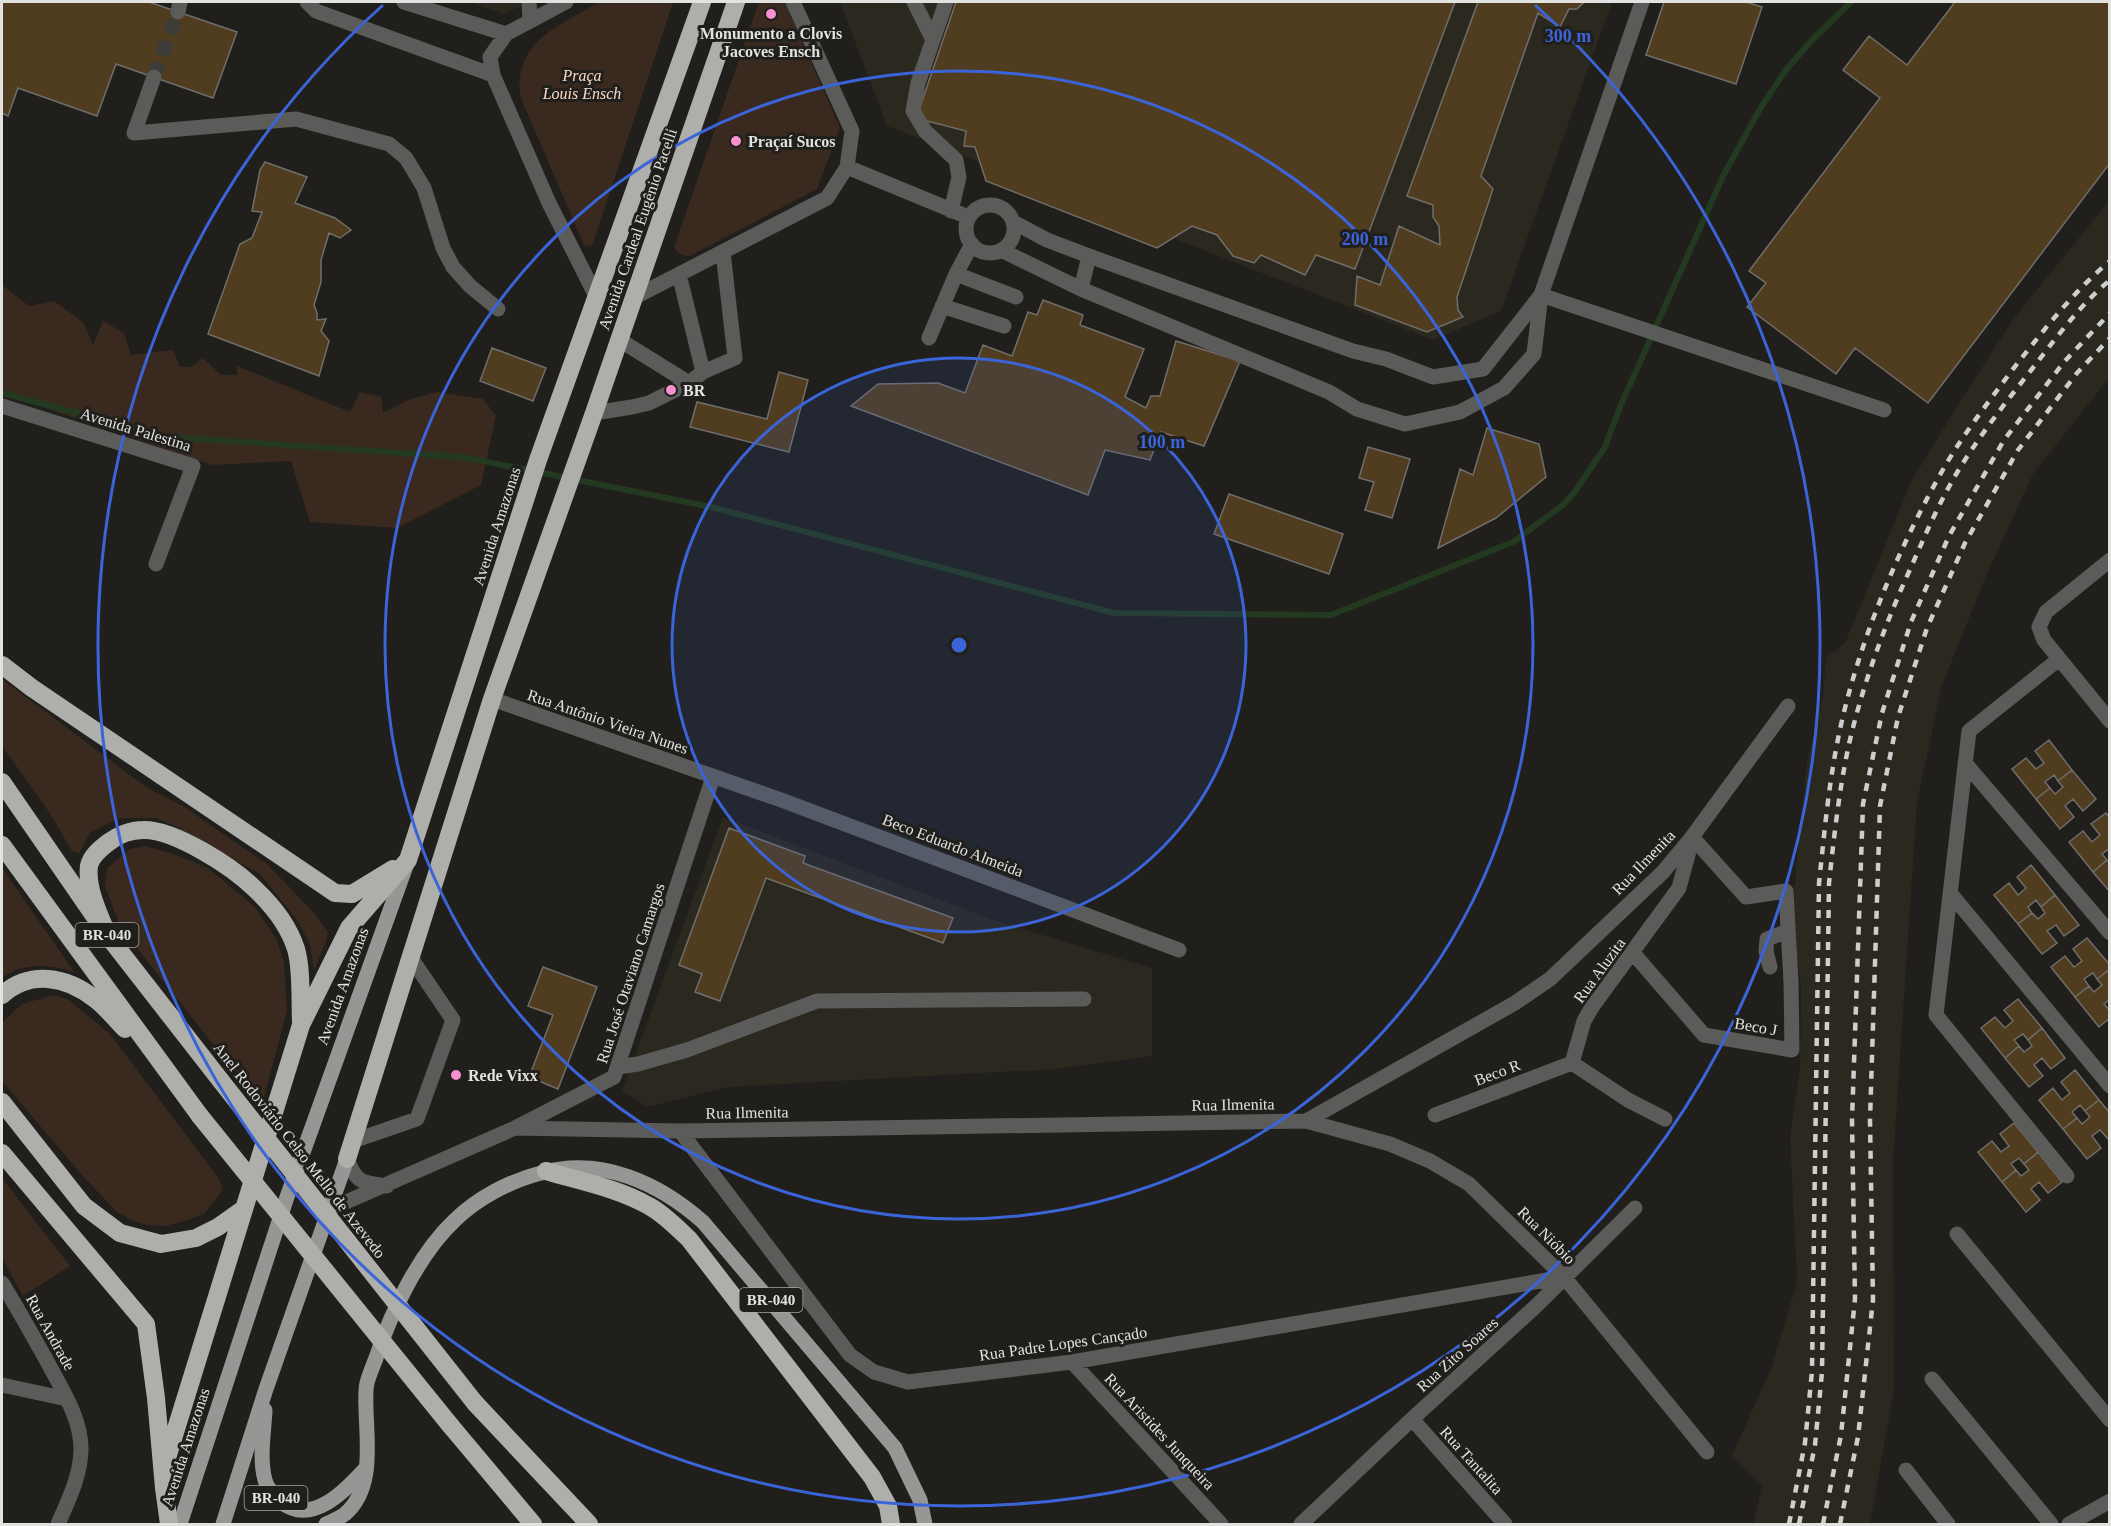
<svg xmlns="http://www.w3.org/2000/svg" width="2111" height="1526" viewBox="0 0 2111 1526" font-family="Georgia,serif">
<rect width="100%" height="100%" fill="#201f1c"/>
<path fill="#2a281f" d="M469 2H530L503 14Z
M840 2H1612L1501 311 1433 340 887 126Z
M2109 201V378L2033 474 1986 576 1942 685 1917 802 1893 1163 1894 1390 1870 1524H1753L1762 1485 1732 1455 1771 1369 1797 1282 1790 1137 1800 1068 1801 987 1792 921 1797 858 1807 760 1823 697 1826 658 1845 643 1911 482 1959 403 2014 318Z
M723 817 993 920 1152 968V1056L1056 1069 729 1087 647 1107 622 1091Z"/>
<path fill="#3a291f" d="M599 2H673L592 246 584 245 520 96C515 40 558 27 599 2Z
M759 2H785L840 128 817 189 690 256C683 256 678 254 674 247Z
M2 285 29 306 54 301 84 323 93 345 103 321 124 333 131 355 173 350 180 367H191L203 358 221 375H237V366L350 412 360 392 381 397 383 413 408 400 436 392 483 399 496 416 481 485 397 528 310 522 291 461 212 465 2 393Z
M2 679 146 787 183 806 267 864 315 914 328 932 326 941 314 971 310 944 304 933 297 920 260 874 173 825 156 818H119L90 833 79 853 72 851 51 815 2 746Z
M145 846 174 854 208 868 255 907 277 940 284 963 287 1011 264 1097 258 1101 121 928 105 887 107 868 130 849Z
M2 868 75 973C49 963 24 963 2 978Z
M50 996H57L69 1000 110 1034 219 1179 223 1190 204 1214 184 1221 166 1226 147 1225 133 1221 117 1212 81 1174 2 1081V1023L22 1004Z
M2 1178 70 1266 23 1296 2 1258Z"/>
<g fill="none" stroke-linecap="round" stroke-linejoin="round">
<path stroke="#233a21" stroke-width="6" d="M2 393 168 437 462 457 553 475 711 507 1114 613 1331 615 1513 542 1563 505 1574 493 1605 447 1620 407 1724 174 1760 109 1785 71 1812 40 1851 2"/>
</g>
<path fill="#503c1f" stroke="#706e6b" stroke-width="1.5" d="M2 2H149L237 32 213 98 116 64 97 116 18 88 8 116 2 113Z
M956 2H1455L1355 269 1316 255 1305 275 1261 255 1254 263 1233 256 1217 235 1192 226 1157 248 986 181 975 147 964 146 966 131 919 119V110Z
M1478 2H1584L1577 9H1569L1560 27 1538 13 1481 176 1493 189 1457 297 1458 310 1463 317 1427 332 1355 305 1357 276 1380 285 1399 226 1440 245 1439 226 1433 217V205L1407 196Z
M1664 2H1746L1762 7 1736 84 1646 55Z
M1955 2H2110V163L1928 403 1855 348 1836 374 1747 307 1766 283 1749 271 1880 98 1843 70 1869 36 1907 65Z
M265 162 307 177 295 203 335 218 351 230 340 238 329 233 321 260V282L314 305 317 313V320L326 319 321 331 329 341 319 376 208 334 240 244 252 238 262 212 252 211 260 170Z
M1043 300 1083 315 1080 325 1144 349 1125 397 1146 408 1151 396H1160L1176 341 1240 361 1204 446 1161 432 1150 460 1105 450 1088 495 851 406 878 384 938 383 965 393 983 345 1012 356 1028 312 1037 315Z
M492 348 546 368 533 401 480 381Z
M779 372 808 380 789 452 690 427 697 402 767 419Z
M1487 428 1539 444 1546 477 1496 518 1438 548 1460 469 1473 475Z
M1368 447 1410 459 1392 518 1365 510 1374 482 1359 478Z
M1229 494 1343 534 1329 574 1214 534Z
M2049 740 2072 770 2058 781 2054 775 2045 782 2050 788 2036 799 2012 769 2026 758 2036 769 2044 763 2035 751Z
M2072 770 2096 799 2083 811 2073 799 2065 806 2074 817 2060 829 2036 799 2050 788 2055 794 2063 787 2058 781Z
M2106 813 2110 818V848L2102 854 2107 860 2093 872 2069 842 2083 831 2092 842 2100 835 2091 824Z
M729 828 805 856 803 863 953 918 943 943 766 878 720 1001 695 992 702 974 679 965Z
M2107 860 2110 863V892L2093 872Z
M2031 865 2055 895 2041 907 2036 900 2028 907 2032 913 2018 924 1994 895 2009 883 2018 895 2026 888 2017 877Z
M2055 895 2079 925 2064 936 2056 925 2047 931 2057 943 2042 954 2018 924 2032 913 2038 919 2045 913 2041 907Z
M2087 938 2110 965V969L2097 979 2093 973 2084 979 2089 986 2075 997 2051 967 2065 956 2074 967 2082 961 2073 949Z
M543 967 597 987 558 1089 529 1077 553 1015 528 1006Z
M2110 969V999L2104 1004 2110 1011V1018L2099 1027 2075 997 2089 986 2094 992 2102 985 2097 979Z
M2018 999 2042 1028 2028 1040 2023 1034 2014 1040 2019 1046 2005 1058 1981 1028 1995 1017 2005 1028 2013 1021 2004 1010Z
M2042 1028 2065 1058 2051 1069 2042 1058 2034 1065 2043 1076 2029 1087 2005 1058 2019 1046 2024 1052 2032 1046 2028 1040Z
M2075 1070 2099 1100 2085 1111 2080 1105 2072 1112 2077 1118 2063 1129 2039 1100 2053 1088 2062 1100 2070 1093 2061 1082Z
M2099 1100 2110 1113V1141L2100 1130 2092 1136 2101 1148 2087 1159 2063 1129 2077 1118 2082 1124 2090 1117 2085 1111Z
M2014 1123 2038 1152 2024 1164 2019 1158 2011 1164 2016 1170 2002 1182 1978 1152 1992 1141 2001 1152 2009 1146 2000 1134Z
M2038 1152 2062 1182 2048 1193 2039 1182 2031 1189 2040 1200 2026 1212 2002 1182 2016 1170 2021 1176 2029 1170 2024 1164Z"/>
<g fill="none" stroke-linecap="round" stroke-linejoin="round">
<path stroke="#3d3c39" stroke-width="15" stroke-dasharray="15 8" stroke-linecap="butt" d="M154 77 178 12"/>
<path stroke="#5b5b5a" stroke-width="15" d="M307 2 316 11 493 75
M404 2 506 34
M529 2 530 21
M566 2 506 34 490 57 493 75 549 203 596 296
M914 2 933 40
M946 2 918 83 913 111 925 131 956 160 959 177 951 211
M178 12 180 2
M154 77 134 133 296 119 389 144 406 158 424 188 443 248 453 267 470 286 498 309
M847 167 961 214
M966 229a24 24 0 1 1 48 0a24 24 0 1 1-48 0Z
M1013 222 1047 240 1089 256 1353 351 1386 359 1433 377 1483 369 1541 295
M1001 250 1081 289 1329 392 1357 409 1405 424 1460 412 1504 388 1534 354 1541 295 1642 2
M679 274 703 372
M956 274 1016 297
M1081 289 1089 256
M1541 295 1884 410
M633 298 827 198 847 167 852 131 793 2
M942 306 1004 326
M929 338 956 274 972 244
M618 339 689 383
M2 406 193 466 156 564
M594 413 632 407 649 403 689 383 703 372 735 358 723 252
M2110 560 2046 612 2039 627 2044 640 2110 721
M2059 659 1969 731 1936 1015 2067 1176
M492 699 784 801 1179 950
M1965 763 2110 933
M1951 894 2110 1086
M1633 953 1704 1035 1792 1050 1791 982 1786 891 1746 897 1692 837
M1770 967 1766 951 1767 939 1788 931
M618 1067 638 1064 687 1050 817 1001 1084 999
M1435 1115 1572 1063
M1665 1119 1628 1100 1572 1063 1584 1021 1592 1007 1679 888 1692 840
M1306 1121 1390 1144 1430 1161 1469 1184 1564 1277 1707 1452
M515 1128 680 1131 1306 1121 1515 1003 1550 979 1663 872 1692 837 1788 706
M680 1131 850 1355 874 1372 908 1382 1072 1362 1564 1277
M353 1141 417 1119 453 1020 411 958
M347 1159C357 1184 362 1182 387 1186
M330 1209 515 1128 614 1077 713 777
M1957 1234 2110 1420
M2 1283C18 1309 33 1336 48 1363 62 1390 81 1418 81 1449 81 1475 68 1501 58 1524
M1072 1362 1221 1524
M1932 1379 2051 1524
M2 1385 67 1399
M1412 1419 1505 1524
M1906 1470 1948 1524
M1301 1524 1412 1419 1535 1307 1635 1208
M2069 1524 2110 1501"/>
<path stroke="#969794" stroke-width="15" d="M265 1410C264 1432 259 1459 265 1480 267 1488 274 1496 281 1502 312 1526 345 1491 365 1469
M180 1524 287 1197 406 866
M223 1524 266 1389 347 1159
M326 1524C332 1521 340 1518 345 1514 374 1489 367 1444 366 1410 366 1402 365 1392 367 1383 369 1375 373 1366 376 1358 391 1312 419 1254 454 1221 477 1198 510 1181 541 1173 601 1156 659 1183 703 1222L895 1448 920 1500 925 1524"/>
<path stroke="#aeafab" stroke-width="18" d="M2 665 32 688 335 893 352 894 393 869
M2 782 108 936 221 1081
M2 845 200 1116
M108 936C100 916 86 889 89 866 91 856 101 848 109 842 118 835 131 830 143 830 174 829 233 867 255 889 272 905 289 927 296 949 302 969 300 1001 301 1022
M2 995C30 970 66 976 95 999 106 1007 115 1019 125 1029
M2 1102 84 1206 120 1233 161 1244 196 1238 218 1227 242 1210
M2 1153 146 1324 156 1398 164 1488 169 1524
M347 1159 492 699 594 413 736 2
M546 1171C580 1181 617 1188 649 1206 664 1214 676 1227 689 1239L872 1477 888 1506 891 1524
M475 1403 589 1524
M450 1425 533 1524
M163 1471 301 1025 349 928 408 860 538 460 702 2"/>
<path stroke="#cececc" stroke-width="4.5" stroke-dasharray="8 8" stroke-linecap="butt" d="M1789 1524 1805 1443 1812 1371 1819 883C1824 837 1828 790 1837 744 1855 650 1898 548 1945 466 1965 432 1990 400 2013 369 2043 331 2073 292 2110 261
M1799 1524 1815 1445 1822 1372 1829 883C1834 837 1839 790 1849 744 1863 683 1886 622 1912 565 1926 533 1940 501 1958 471 1980 435 2006 402 2032 369 2056 338 2080 305 2110 280
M1823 1524 1841 1435 1855 1299 1852 1120 1863 804 1882 713 1911 622 1949 536 2004 440 2064 362 2110 313
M1840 1524 1858 1437 1873 1300 1870 1120 1880 806 1898 717 1927 628 1965 543 2018 450 2077 373 2110 338"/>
<path stroke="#aeafab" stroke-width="18" d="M221 1081 475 1403
M200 1116 450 1425"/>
</g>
<circle cx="959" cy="645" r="287" fill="#3b64d9" fill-opacity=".12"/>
<g fill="none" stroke="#3b64d9" stroke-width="3">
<circle cx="959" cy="645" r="287"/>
<circle cx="959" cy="645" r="574"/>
<path d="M1535 5A861 861 0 1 1 383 5"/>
</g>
<g fill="#f790ce" stroke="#201f1c" stroke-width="2">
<circle cx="771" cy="14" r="6"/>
<circle cx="736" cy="141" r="6"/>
<circle cx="671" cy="390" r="6"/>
<circle cx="456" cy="1075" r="6"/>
</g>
<g text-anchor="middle" stroke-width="6" stroke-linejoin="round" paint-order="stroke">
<g fill="#201f1c" stroke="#a8a8a5" stroke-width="1.5">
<rect x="75.5" y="923" width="63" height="24" rx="4.5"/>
<rect x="739.5" y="1288" width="63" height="24" rx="4.5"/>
<rect x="244.5" y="1486" width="63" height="24" rx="4.5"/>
</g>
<g font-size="15" font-weight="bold" fill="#e2e2e0">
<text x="107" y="940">BR-040</text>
<text x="771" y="1305">BR-040</text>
<text x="276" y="1503">BR-040</text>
</g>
<g font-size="16" font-weight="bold" fill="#e2e2e0" stroke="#201f1c" text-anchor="start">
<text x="771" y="39" text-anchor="middle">Monumento a Clovis<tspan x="771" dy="18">Jacoves Ensch</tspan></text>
<text x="748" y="147">Praçaí Sucos</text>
<text x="683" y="396">BR</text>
<text x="468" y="1081">Rede Vixx</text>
</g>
<g font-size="16" font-style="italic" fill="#fad7c2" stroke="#201f1c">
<text x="582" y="81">Praça<tspan x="582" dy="18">Louis Ensch</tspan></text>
</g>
<g font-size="16" fill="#e2e2e0" stroke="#201f1c">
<text transform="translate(637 229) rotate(-71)" y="6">Avenida Cardeal Eugênio Pacelli</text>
<text transform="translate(136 429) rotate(17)" y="6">Avenida Palestina</text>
<text transform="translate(496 526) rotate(-72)" y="6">Avenida Amazonas</text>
<text transform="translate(608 721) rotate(19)" y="6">Rua Antônio Vieira Nunes</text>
<text transform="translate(953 845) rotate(21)" y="6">Beco Eduardo Almeida</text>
<text transform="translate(1643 862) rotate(-46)" y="6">Rua Ilmenita</text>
<text transform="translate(1599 970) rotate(-54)" y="6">Rua Aluzita</text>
<text transform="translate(630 973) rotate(-72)" y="6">Rua José Otaviano Camargos</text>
<text transform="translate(342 986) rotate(-70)" y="6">Avenida Amazonas</text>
<text transform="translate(1756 1026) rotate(10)" y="6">Beco J</text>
<text transform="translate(1497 1072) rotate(-21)" y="6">Beco R</text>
<text transform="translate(1233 1104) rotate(-1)" y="6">Rua Ilmenita</text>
<text transform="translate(747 1112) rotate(-1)" y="6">Rua Ilmenita</text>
<text transform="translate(300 1150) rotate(52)" y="6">Anel Rodoviário Celso Mello de Azevedo</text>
<text transform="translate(1547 1235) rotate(45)" y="6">Rua Nióbio</text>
<text transform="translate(51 1332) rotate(61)" y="6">Rua Andrade</text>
<text transform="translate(1063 1343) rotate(-8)" y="6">Rua Padre Lopes Cançado</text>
<text transform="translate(1457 1354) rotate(-42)" y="6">Rua Zito Soares</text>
<text transform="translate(1160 1431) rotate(47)" y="6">Rua Aristides Junqueira</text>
<text transform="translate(185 1447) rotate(-72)" y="6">Avenida Amazonas</text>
<text transform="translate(1472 1460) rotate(48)" y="6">Rua Tantalita</text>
</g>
</g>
<circle cx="959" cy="645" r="9" fill="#3b64d9" stroke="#201f1c" stroke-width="3"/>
<g font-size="18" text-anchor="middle" font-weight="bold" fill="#3b64d9" stroke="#201f1c" stroke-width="6" stroke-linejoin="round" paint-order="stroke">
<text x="1568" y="42">300 m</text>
<text x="1365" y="245">200 m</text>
<text x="1162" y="448">100 m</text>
</g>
<rect width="2111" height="1526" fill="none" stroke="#e2e2e0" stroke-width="6"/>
</svg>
